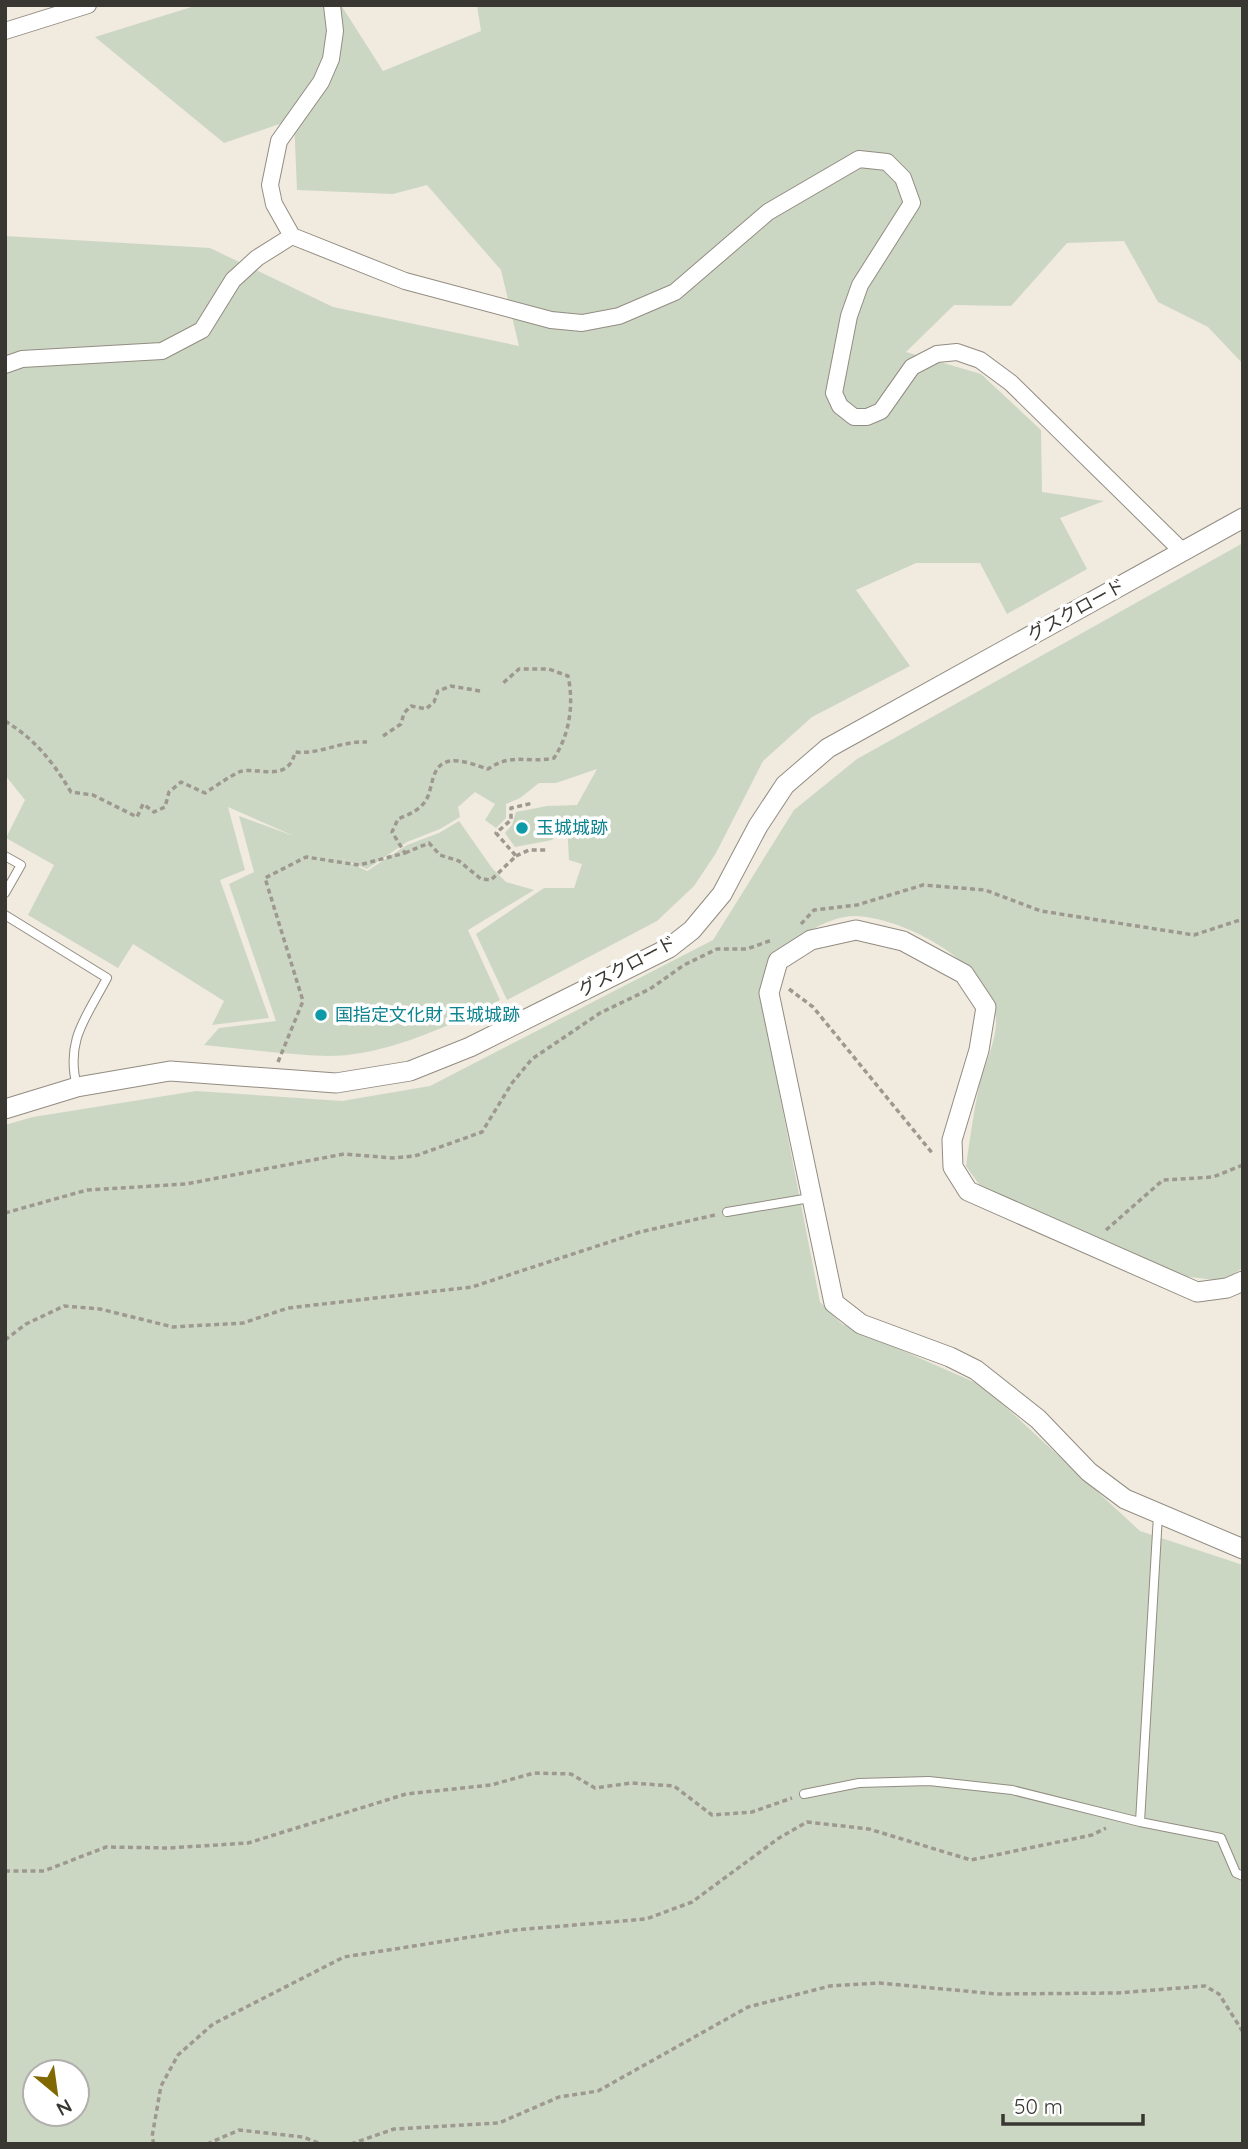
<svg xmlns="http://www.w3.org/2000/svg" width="1248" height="2149" viewBox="0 0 1248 2149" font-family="Quicksand,'Noto Sans JP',sans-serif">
<rect width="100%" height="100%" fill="#f0eadf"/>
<path fill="#ccd7c3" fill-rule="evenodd" d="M198 5H341L383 71 481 31 477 5H1243V364L1208 327 1158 302 1124 241 1067 243 1011 306 954 305 906 352 981 374 1041 430 1042 492 1104 501 1060 518 1087 569 1007 614 980 563H916L856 590 910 666 812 717 763 761 716 853 694 886 657 921 507 1000 476 934 544 888H574L582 864 569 860 567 824 552 840 515 847 505 833 512 825 516 812 547 806 577 805 597 769 556 783H539L520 798 506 804V818L496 828 485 820 495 804 475 792 458 807 460 817 440 829 407 842 367 869 340 858 367 871 407 845 439 833 459 821 492 868 506 882 534 890 468 930 500 1000C450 1026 385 1056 328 1056 287 1055 245 1049 204 1045L219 1028 276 1021 229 884 254 872 239 816 294 836 228 807 245 870 220 880 269 1018 212 1025 224 1001 133 944 118 968 28 915 54 865 6 838 25 800 5 775V236L210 248 333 307 519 346 501 270 427 185 393 194 297 190 294 119 224 143 95 37Z
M1243 543V1268L1223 1281 1182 1276 986 1194 966 1166C970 1138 974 1109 980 1082 985 1064 997 1039 996 1020 993 965 907 919 857 916 825 915 792 942 769 960L761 999 820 1302 842 1324 983 1386 1140 1531 1243 1565V2144H5V1125L33 1117 196 1091 342 1101 430 1086 713 940 794 810 857 759ZM35 2072H77V2114H35Z"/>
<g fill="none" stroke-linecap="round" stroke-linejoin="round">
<defs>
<path id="service" d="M5 856 21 865 5 893
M5 915 107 978C86 1018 65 1040 77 1087
M727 1212 810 1198
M804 1794 859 1783 929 1781 1012 1790 1140 1822 1221 1838 1236 1873 1243 1876
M1140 1822 1158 1515"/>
<path id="minor" d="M332 5 335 31 331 59 321 82 279 141 270 185 274 204 292 236 405 281 551 320 582 323 619 316 675 292 768 212 859 159 887 162 903 178 912 203 860 285 849 316 834 393 840 406 854 417H867L881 411 912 367 937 354 957 352 980 360 1011 383 1182 551
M5 31 88 5
M5 365 22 359 162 351 202 330 233 280 257 258 292 236"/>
<path id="tertiary" d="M5 1109 77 1087 170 1071 336 1083 410 1071 470 1047 669 948 692 930 722 894 758 826 785 785 828 748 1243 518
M1243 1281 1227 1288 1197 1292 968 1191 953 1167 952 1140 979 1050 986 1007 964 974 903 941 856 930 811 940 778 961 769 993 834 1303 861 1324 950 1357 976 1370 1038 1419 1089 1472 1125 1499 1243 1549"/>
</defs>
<use href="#service" stroke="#928c82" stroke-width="10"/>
<use href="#minor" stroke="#928c82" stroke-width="18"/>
<use href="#tertiary" stroke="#928c82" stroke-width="21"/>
<path stroke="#9d9991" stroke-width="3.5" stroke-dasharray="5 3.5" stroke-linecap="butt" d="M5 721C35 739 53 762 71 792L93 795 137 817 143 804 154 812 165 807 169 792 181 782 205 793C216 786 227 778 239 772 255 765 288 785 295 752 318 755 340 741 367 742
M383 736 401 724 404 713 411 706 426 709 434 702 438 691 451 686 480 691
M405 853 429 843 440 855 459 861 481 879 491 880 516 856 496 833 511 820V808L533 803
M516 856 529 850H547
M801 924 814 910 857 905 923 885 985 890 1041 911 1194 935 1243 919
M789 989 813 1007 933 1154
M278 1062 303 1001 265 878 306 857 359 865 405 853 392 832 398 819C410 814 423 809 428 796 433 784 432 764 450 761 461 759 478 766 488 769 513 752 527 764 554 758 570 734 574 703 568 676L549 669H519L502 684
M5 1213 87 1190 186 1184 344 1154 393 1158 415 1156 482 1132 512 1083 532 1059 600 1013 650 989 684 965 717 949H747L772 940
M1106 1230 1163 1180 1213 1177 1243 1165
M5 1340 26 1324 64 1306 100 1309 173 1327 243 1323 288 1308 472 1287 640 1232 715 1215
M5 1871H44L106 1847 169 1848 248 1843 406 1794 491 1785 534 1773 571 1774 595 1788 631 1783 674 1786 712 1815 752 1812 792 1798
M154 2144 152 2137 161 2086 178 2055 213 2024 344 1957 515 1930 646 1919 692 1902 779 1838 807 1822 869 1829 971 1860 1092 1835 1106 1828
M207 2144 239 2130 303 2137 321 2144
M351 2144 394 2129 499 2123 559 2097 598 2091 748 2007 830 1986 879 1983 997 1994 1117 1993 1205 1986 1219 1994 1243 2032"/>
<use href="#service" stroke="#fff" stroke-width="8"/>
<use href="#minor" stroke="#fff" stroke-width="16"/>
<use href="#tertiary" stroke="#fff" stroke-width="19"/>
</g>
<g fill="#0f9aa8" stroke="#fff" stroke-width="2.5">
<circle cx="522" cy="828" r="7"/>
<circle cx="321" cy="1015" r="7"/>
</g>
<g text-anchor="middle" stroke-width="7" stroke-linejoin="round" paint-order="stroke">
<g font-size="18" fill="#393732" stroke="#fff">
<text transform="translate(1076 610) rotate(-29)" y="6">グスクロード</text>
<text transform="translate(627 966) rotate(-28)" y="6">グスクロード</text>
</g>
<g font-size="18" fill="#0d838f" stroke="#fff" text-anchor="start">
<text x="536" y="834">玉城城跡</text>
<text x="335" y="1021">国指定文化財 玉城城跡</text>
</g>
</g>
<rect width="1248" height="2149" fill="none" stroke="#393732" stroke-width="14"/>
<g transform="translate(56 2093) rotate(151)"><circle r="33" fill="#ffffff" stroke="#b0afad" stroke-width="2"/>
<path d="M0-5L12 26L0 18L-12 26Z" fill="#7f6900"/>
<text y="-10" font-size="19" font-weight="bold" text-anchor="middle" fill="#393732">N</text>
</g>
<path d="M1003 2114v10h140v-10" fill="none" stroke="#393732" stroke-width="3.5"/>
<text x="1014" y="2114" font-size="21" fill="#393732" stroke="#ffffff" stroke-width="5" paint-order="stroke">50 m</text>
</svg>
